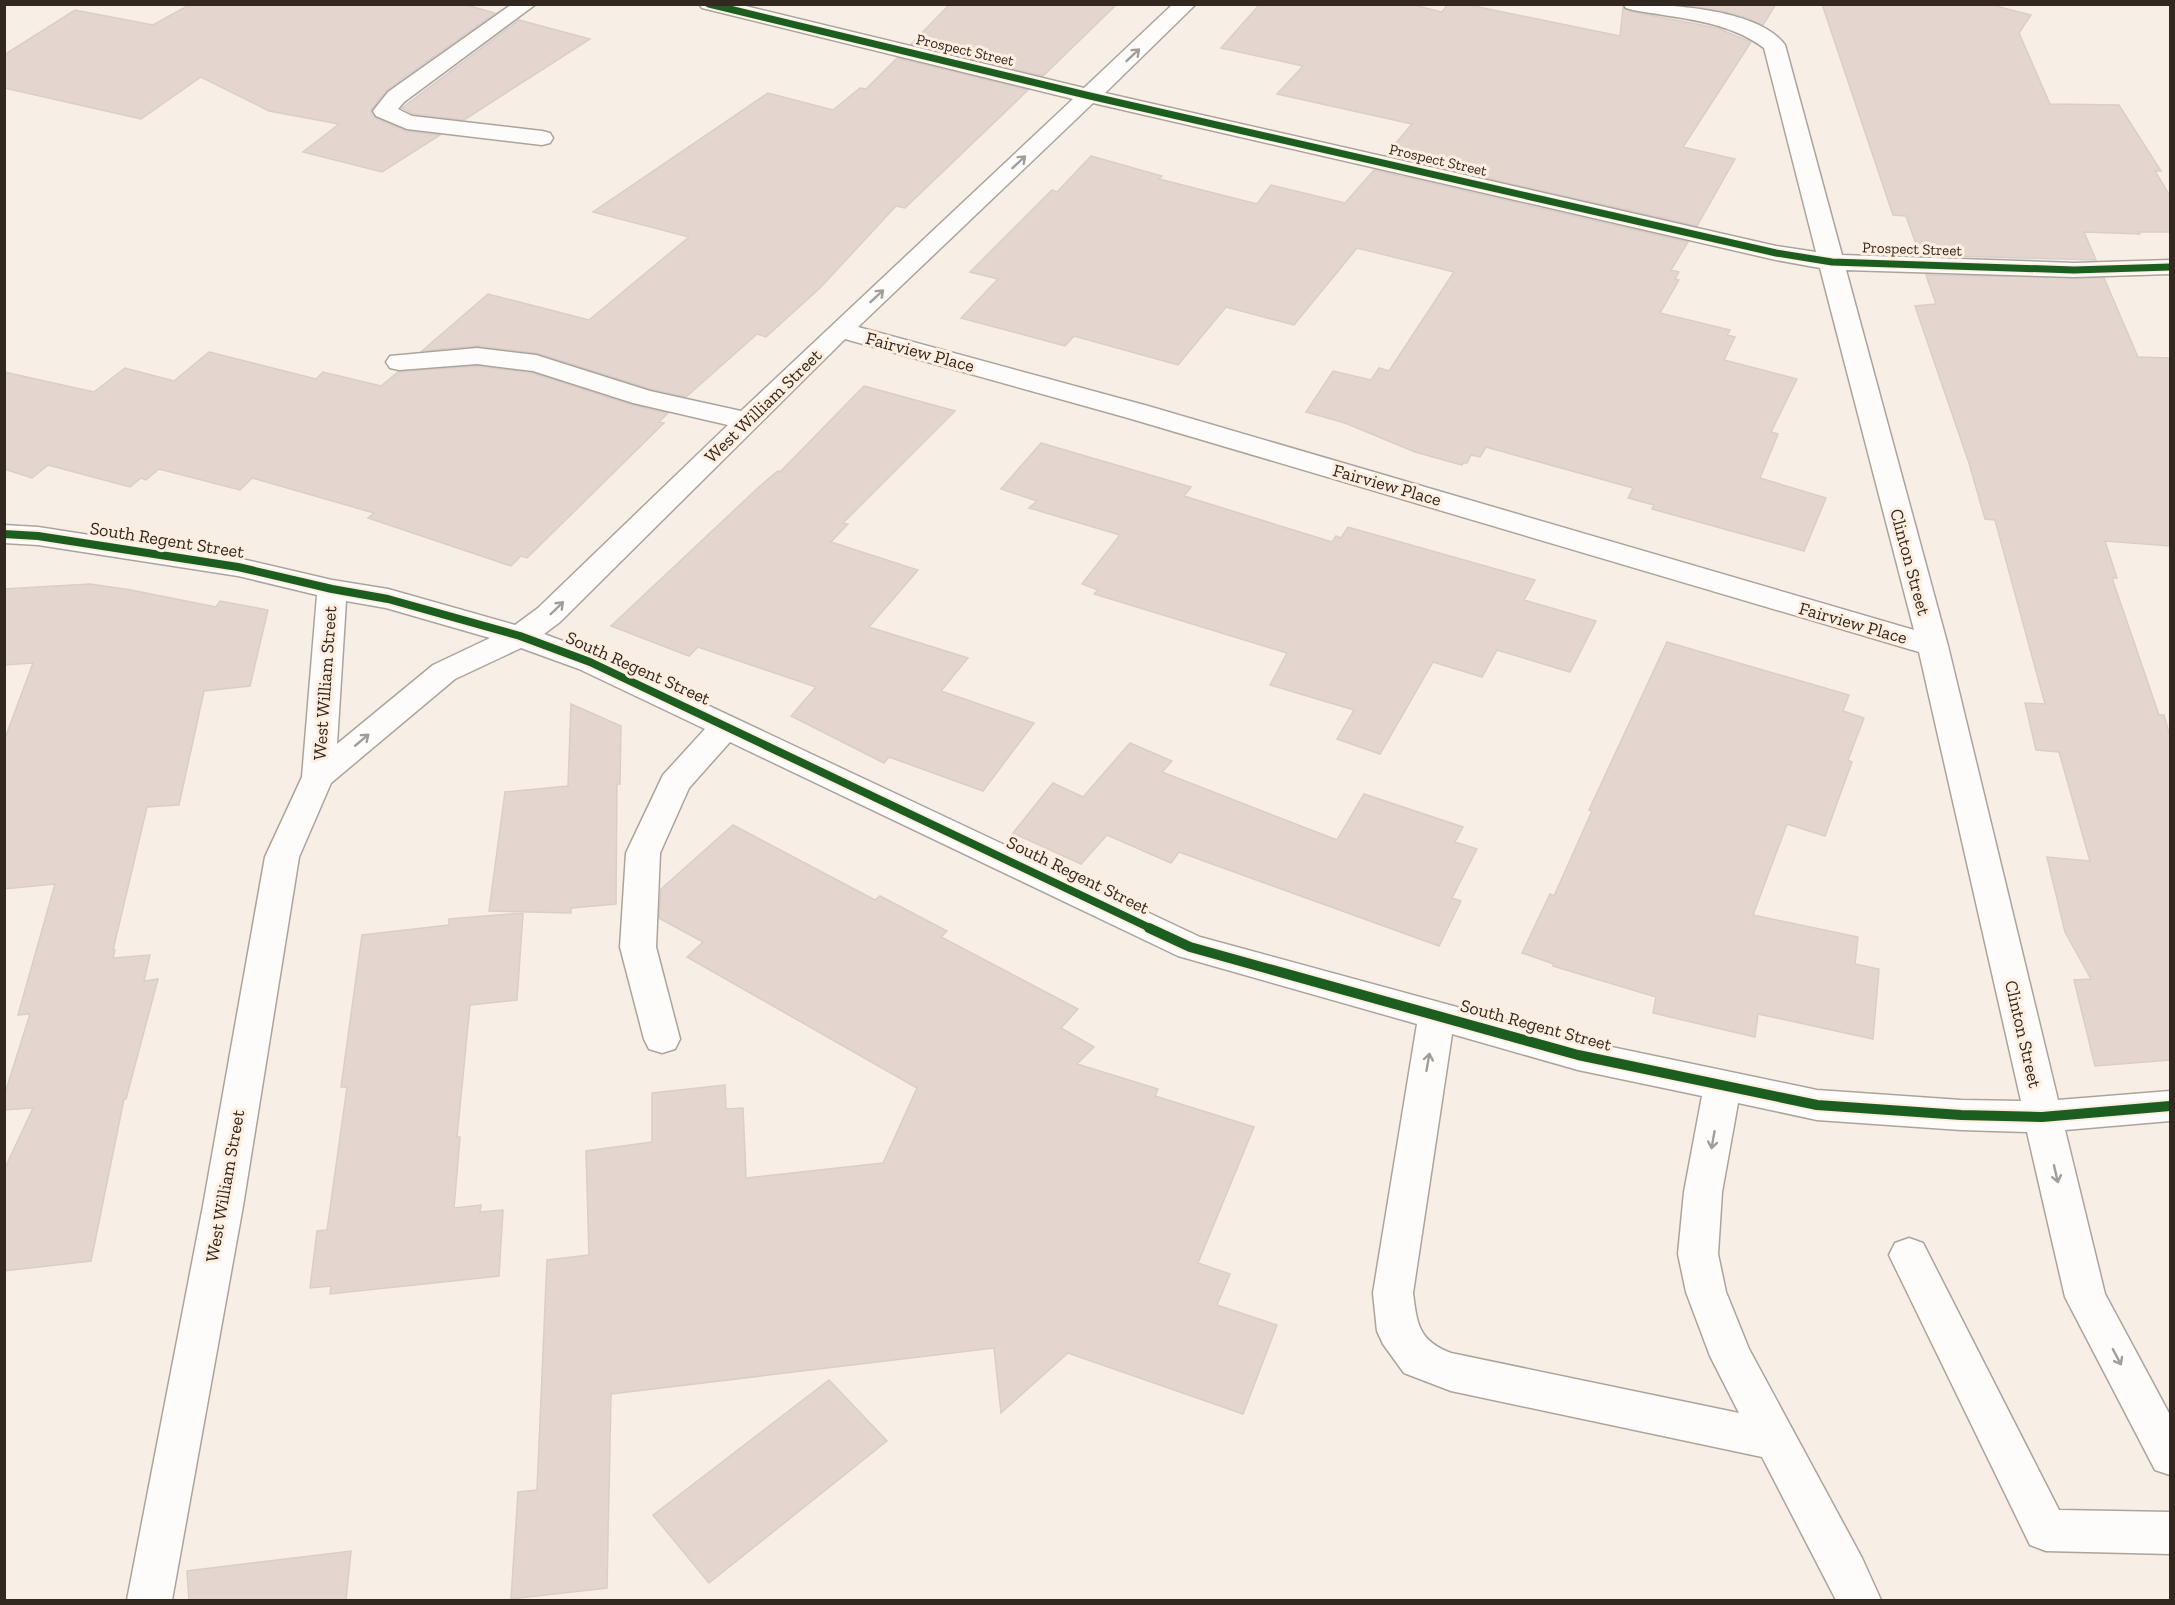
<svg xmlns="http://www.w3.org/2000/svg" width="2175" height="1605" viewBox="0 0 2175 1605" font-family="'Zilla Slab',serif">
<rect width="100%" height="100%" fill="#f7eee6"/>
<path fill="#e4d6cf" stroke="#d9cec9" stroke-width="1.5" d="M191 4H463L495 13 387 90 371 110 375 118 406 131 440 135 382 172 303 152 339 124 269 111 201 77 141 119 4 88V55L75 10 153 25Z
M950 4H1117L1043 76 911 44Z
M1260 4H1409L1442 12 1448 4H1464L1620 36 1623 8 1633 12 1717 28 1751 42 1683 147 1735 159 1697 226 1386 155 1412 124 1277 94 1303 66 1221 48Z
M1680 4H1776L1763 25 1734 14Z
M1822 4H1988L2031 15 2019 33 2050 104 2119 105 2161 171H2155L2170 196V232H2139L2140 234 2084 232 2096 260 1920 255 1906 216 1893 215Z
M519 20 590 39 464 120 413 114 402 108Z
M897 58 1028 90 905 208 896 206 820 288 766 337 757 334 686 397 651 389 536 353 477 346 422 351 488 294 589 320 689 237 593 212 768 93 833 110 860 88 866 89Z
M1091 156 1162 176 1159 179 1257 204 1271 185 1345 203 1374 170 1688 242 1671 270 1679 272 1675 279 1679 280 1660 313 1730 330 1727 335 1735 337 1724 360 1797 379 1771 432 1778 434 1760 478 1826 498 1804 551 1652 509 1654 505 1628 498 1633 488 1486 447 1480 457 1471 455 1467 463H1463L1462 465 1415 452 1345 423 1306 412 1333 371 1371 380 1379 368 1389 371 1454 272 1357 248 1294 325 1226 307 1178 365 1074 336 1065 346 961 318 998 279 970 272 1052 190 1057 192Z
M1926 275 2104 278 2138 357 2170 358V546L2105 541 2117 578H2112L2159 715H2164L2170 736V1060L2095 1066 2074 980 2091 979 2065 932 2047 857 2090 861 2059 752 2036 750 2025 703 2045 704 1995 520 1985 519 1969 463 1915 306 1936 304Z
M209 352 316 379 323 372 381 386 398 372 477 366 533 373 632 405 668 413 659 422 664 423 527 558 521 556 511 566 368 518 374 513 252 478 240 490 159 469 146 480 141 478 130 487 48 465 32 478 4 469V372L94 392 125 368 174 381Z
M864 386 955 411 843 523 848 524 831 542 918 570 869 627 968 658 941 691 1034 723 983 791 889 757 884 763 791 716 816 687 698 647 689 656 611 626 760 486 778 471 780 472Z
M1041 443 1191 487 1184 496 1332 542 1336 536 1341 538 1348 527 1535 580 1524 600 1596 621 1570 672 1497 650 1482 677 1433 662 1380 754 1337 739 1354 710 1270 685 1287 653 1094 594 1098 590 1082 584 1120 535 1029 508 1037 501 1001 489Z
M90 584 131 590 216 607 220 601 268 610 250 686 204 691 179 805 147 807 113 950H115L113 958 150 955 144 981 158 979 126 1099H124L91 1261 4 1271V1170L33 1108 4 1110V1096L30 1014 18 1015 55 884 4 889V741L33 663 4 665V589Z
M1667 642 1849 695 1843 711 1864 718 1848 760 1852 762 1825 836 1787 824 1753 915 1858 937 1855 964 1879 969 1873 1039 1758 1014 1755 1037 1653 1013 1656 997 1553 966 1554 964 1522 953 1550 894 1554 896 1592 811 1589 810Z
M571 704 621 726 620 784H617L616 904 571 908V913L489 911 505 792 568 786Z
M1130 743 1172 761 1162 772 1337 840 1364 794 1463 827 1455 842 1477 849 1452 898 1461 901 1439 946 1179 852 1171 863 1107 835 1081 864 1013 833 1053 783 1083 797Z
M733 825 875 900 880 896 947 931 941 937 1078 1009 1061 1028 1094 1047 1077 1064 1158 1089 1155 1096 1254 1127 1198 1263 1230 1274 1217 1305 1277 1325 1243 1414 1068 1353 1001 1413 994 1348 611 1394 607 1588 511 1599 518 1492 537 1490 547 1260 589 1255 586 1151 652 1142V1093L725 1085 726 1109 743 1108 746 1178 883 1163 917 1088 687 957 703 942 659 918 661 889Z
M523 913 517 1000 470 1005 457 1137H460L454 1208 481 1205 480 1212 503 1210 499 1276 330 1294 331 1286 310 1288 317 1231 327 1230 347 1087H341L362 935 449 925V919Z
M829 1380 887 1441 709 1583 653 1515Z
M351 1551 346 1600H189L187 1571Z"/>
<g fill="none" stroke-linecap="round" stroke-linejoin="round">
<defs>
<path id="minor" d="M512 4H536L404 102 398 109 412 116 542 131 550 133 553 138 550 143 542 145 407 129 376 116 373 111 388 92Z
M699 4H737L1084 88 1173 4H1196L1105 93 1776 246 1816 252 1764 48C1728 20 1676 18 1633 10L1626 8 1623 4C1664 4 1759 8 1785 45L1842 255 2074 263 2170 260V274L2074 277 1846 270 1948 646 2058 1100 2170 1091V1121L2065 1130 2105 1294 2170 1415V1475L2155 1470 2065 1297 2027 1132 1961 1130 1817 1120 1738 1103 1722 1192 1718 1254 1726 1292 1749 1349 1862 1558 1881 1600H1836L1762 1457 1451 1391 1404 1373 1383 1344 1377 1331 1373 1293 1417 1024 1178 956 730 742 689 788 660 853 656 947 680 1039 675 1049 662 1053 649 1049 644 1039 620 947 626 853 663 775 705 729 579 669 521 648 455 679 331 783 299 857 243 1206 172 1600H127L203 1206 265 857 302 777 317 595 238 576 38 545 4 543V525L38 527 238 558 332 580 388 589 515 625 538 608 728 425 633 403 533 371 477 364 399 370 390 368 386 362 390 356 477 348 536 355 650 391 741 411 1073 99 702 8ZM1093 103 1776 260 1820 268 1914 630 1148 406 858 327ZM845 339 1128 418 1919 652 2021 1101 1961 1100 1817 1090 1578 1040 1200 937 601 655 544 634 560 622ZM346 601 386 608 490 638 433 665 337 744ZM1452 1034 1578 1070 1702 1096 1684 1192 1678 1254 1686 1292 1710 1356 1739 1413 1451 1353C1419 1341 1417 1325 1413 1293Z
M1909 1238 1923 1243 2059 1510 2170 1512V1554L2046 1551 2030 1545 1889 1255 1895 1243Z"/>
</defs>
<use href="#minor" stroke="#aca49c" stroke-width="3"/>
<use href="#minor" fill="#fefcfb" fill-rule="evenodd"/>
<defs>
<path id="cycleway-far2" d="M709 4 1090 96 1776 253 1832 262 2074 270 2170 267"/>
<path id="cycleway-far1" d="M4 534 38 536 238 567 332 589 388 599 520 636 590 662 1152 929"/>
<path id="cycleway" d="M1149 928 1190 947 1578 1055 1817 1105 1961 1115 2042 1117 2170 1106"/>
</defs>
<use href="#cycleway-far2" stroke="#feeedf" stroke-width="10"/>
<use href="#cycleway-far1" stroke="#feeedf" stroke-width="12"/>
<use href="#cycleway" stroke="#feeedf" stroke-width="14"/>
<use href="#cycleway-far2" stroke="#1b5e20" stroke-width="7"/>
<use href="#cycleway-far1" stroke="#1b5e20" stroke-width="8"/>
<use href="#cycleway" stroke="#1b5e20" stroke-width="10"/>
</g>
<defs><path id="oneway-shaft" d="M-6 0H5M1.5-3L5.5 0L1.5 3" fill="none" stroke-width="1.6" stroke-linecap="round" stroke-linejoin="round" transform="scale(1.5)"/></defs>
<g stroke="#a29d98">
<use href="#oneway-shaft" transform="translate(1133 55) rotate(-43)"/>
<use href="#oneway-shaft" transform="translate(1019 162) rotate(-43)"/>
<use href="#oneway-shaft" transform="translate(877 296) rotate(-43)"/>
<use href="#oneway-shaft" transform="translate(557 608) rotate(-44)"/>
<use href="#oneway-shaft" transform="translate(362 740) rotate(-40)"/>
<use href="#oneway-shaft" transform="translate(1428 1062) rotate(-80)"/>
<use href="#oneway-shaft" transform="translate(1713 1140) rotate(100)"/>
<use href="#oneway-shaft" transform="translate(2056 1174) rotate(77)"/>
<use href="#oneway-shaft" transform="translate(2117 1357) rotate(62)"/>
</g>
<g text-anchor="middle" stroke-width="6" stroke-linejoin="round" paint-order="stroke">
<g font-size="15" fill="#32281f" stroke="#feeedf">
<text transform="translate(965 50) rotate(13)" y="5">Prospect Street</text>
<text transform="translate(1438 160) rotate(13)" y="5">Prospect Street</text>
<text transform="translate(1912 249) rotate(2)" y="5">Prospect Street</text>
</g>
<g font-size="18" fill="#32281f" stroke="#feeedf">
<text transform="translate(920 352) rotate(15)" y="6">Fairview Place</text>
<text transform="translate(763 406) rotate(-44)" y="6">West William Street</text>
<text transform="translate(1387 485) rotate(16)" y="6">Fairview Place</text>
<text transform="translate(167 540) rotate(9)" y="6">South Regent Street</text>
<text transform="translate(1910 562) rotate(75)" y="6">Clinton Street</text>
<text transform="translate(1853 623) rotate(16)" y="6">Fairview Place</text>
<text transform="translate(638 668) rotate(24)" y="6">South Regent Street</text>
<text transform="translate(325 683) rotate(-86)" y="6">West William Street</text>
<text transform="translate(1078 875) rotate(26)" y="6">South Regent Street</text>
<text transform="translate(1536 1025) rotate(15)" y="6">South Regent Street</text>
<text transform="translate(2023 1034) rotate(77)" y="6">Clinton Street</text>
<text transform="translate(225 1186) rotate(-80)" y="6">West William Street</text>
</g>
</g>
<rect width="2175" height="1605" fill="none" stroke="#32281f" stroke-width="12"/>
</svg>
